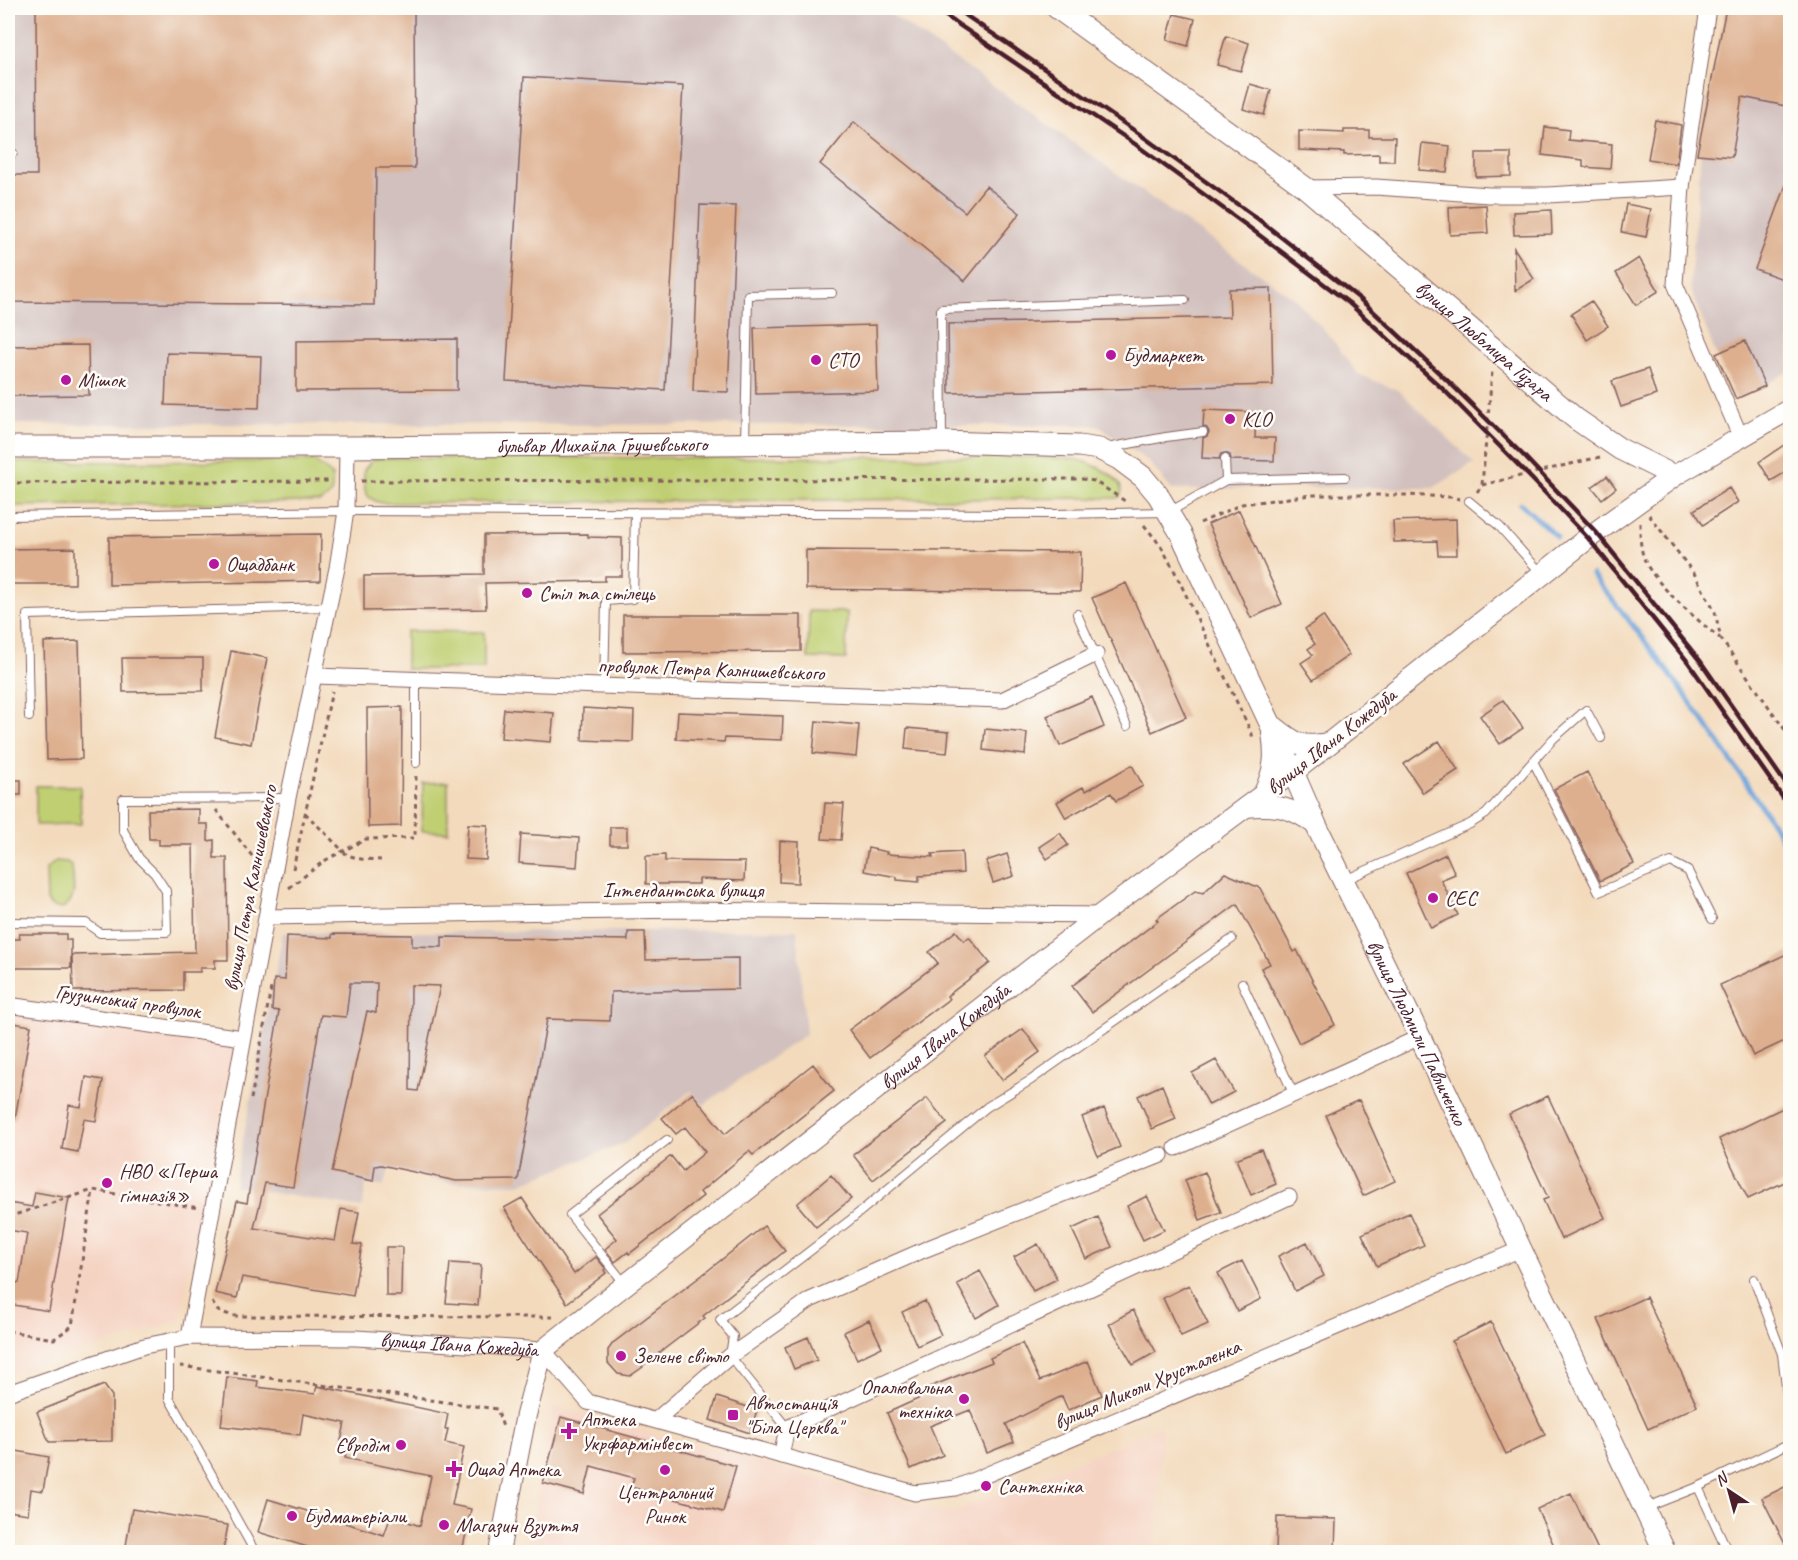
<svg xmlns="http://www.w3.org/2000/svg" width="1798" height="1560" viewBox="0 0 1798 1560" font-family="Caveat,sans-serif">
<rect width="100%" height="100%" fill="#fdfcf7"/>
<filter id="ink" filterUnits="userSpaceOnUse"><feTurbulence type="fractalNoise" baseFrequency=".0167" numOctaves="2"/><feDisplacementMap in="SourceGraphic" scale="12" xChannelSelector="R" yChannelSelector="G"/><feConvolveMatrix kernelMatrix="1 2 1 2 8 2 1 2 1" color-interpolation-filters="sRGB"/></filter>
<filter id="wash" filterUnits="userSpaceOnUse"><feTurbulence type="fractalNoise" baseFrequency=".008" numOctaves="4" result="noise"/><feDisplacementMap in="SourceGraphic" scale="24" xChannelSelector="R" yChannelSelector="G"/><feGaussianBlur stdDeviation="1.35" result="paint"/><feColorMatrix in="noise" values="0 0 0 0 0 0 0 0 0 0 0 0 0 0 0 0 0 1.4 0 .05"/><feComposite in="paint" operator="in"/></filter>
<g filter="url(#wash)">
<rect width="100%" height="100%" fill="#f3dabc"/>
<path fill="#f5d3c2" d="M8 1012 234 1046 180 1320 8 1375Z
M554 1406 949 1514 1162 1426 1155 1552H527Z"/>
<path fill="#d1c0bd" d="M8 8H882L1295 299 1327 333 1358 374 1399 391 1474 463 1433 488 1288 487 1172 490 1149 462 1097 425 8 424Z
M1726 8H1790V370L1765 386 1736 399 1716 355 1690 287 1704 116Z
M797 930 806 1034 703 1105 691 1091 625 1143 519 1184 450 1183 390 1168 383 1187 366 1184 362 1208 234 1186 283 933Z"/>
<path fill="#c0cf72" stroke="#85774e" stroke-width="1.5" d="M1035 457C1048 458 1061 458 1074 459 1088 461 1130 479 1120 497L1115 498 382 503C362 498 364 489 364 470L372 460 380 458Z
M314 461 332 475C332 490 335 495 319 502L8 506V462Z
M809 611 847 612 846 659 808 658Z
M406 631 484 632V669H406Z
M448 782V832L422 831 423 783Z
M36 786H80L81 824 36 825Z
M56 861 67 862 72 866C73 884 79 900 61 909L51 906 47 901 46 869Z"/>
<g fill="none" stroke-linecap="round" stroke-linejoin="round">
<path stroke="#69a0d7" stroke-width="5" d="M1521 504 1557 537
M1592 575C1665 662 1730 756 1790 851"/>
</g>
<g id="blocks">
<path fill="#ddaf8e" fill-rule="evenodd" d="M36 8H414L415 168H376L374 305 8 302V175H37Z
M1726 8H1791V83L1786 106 1742 97 1732 157 1697 154Z
M1174 14 1195 19 1188 46 1167 40Z
M1226 36 1249 43 1241 71 1217 65Z
M524 77 683 86 665 390 506 381Z
M1250 84 1271 90 1264 115 1243 109Z
M1655 120 1681 125 1676 164 1648 159Z
M854 122 965 212 986 186 1020 213 965 281 820 164Z
M1545 127 1569 130 1568 140 1612 144 1610 169 1583 167V160L1542 155Z
M1344 130H1369V137H1395L1394 161H1379V154L1344 155V152L1299 150V131L1344 133Z
M1422 143 1450 146 1447 172 1419 170Z
M1476 153H1511V176L1476 177Z
M1789 177H1791V282L1755 269Z
M1626 204 1651 209 1646 237 1621 232Z
M700 205 736 206 728 392 693 391Z
M1486 205 1488 233 1450 235 1449 207Z
M1551 210 1552 234 1514 235 1513 212Z
M1514 248 1534 279 1515 291Z
M1639 258 1659 291 1636 305 1616 273Z
M1271 288 1273 385 949 393 948 324 1230 317 1229 289Z
M1591 301 1608 326 1587 340 1571 314Z
M876 325 878 391 756 394 754 328Z
M457 339V390L296 391V341Z
M1745 341 1765 386 1736 399 1716 354Z
M88 345 89 395 8 396V346Z
M167 353 261 356 259 408 165 405Z
M1648 369 1656 395 1621 407 1612 381Z
M1204 410 1256 412 1255 438H1275L1274 461 1231 460 1230 455 1225 453 1221 454 1219 459 1202 458 1203 438 1207 436 1209 432 1207 428 1203 426Z
M1784 445 1791 455V469L1771 481 1759 462Z
M1607 476 1616 488 1602 499 1592 487Z
M1729 488 1738 502 1703 525 1694 510Z
M1239 510 1282 604 1251 618 1208 524Z
M1456 519 1457 555H1438L1437 541 1394 542 1393 521Z
M321 534 320 581 109 585V537Z
M588 534V537L622 538V576H605V581L485 583 486 609 364 611V576L484 574V535Z
M75 548V584H8V549Z
M806 550 1081 552 1080 592 806 589Z
M1126 583 1186 717 1152 732 1092 598Z
M623 615H801V651L623 652Z
M1323 616 1349 655 1313 680 1301 663 1313 655 1308 649 1315 644 1305 629Z
M79 641 82 759 47 760 44 642Z
M231 651 267 658 251 744 215 737Z
M122 658H203V691L123 692Z
M1092 697 1104 727 1060 746 1047 716Z
M1503 700 1523 728 1500 744 1480 716Z
M402 707 401 826 368 827 367 708Z
M583 708 634 711 633 742 582 740Z
M504 709 554 713 551 742 501 738Z
M678 712 783 716 782 740 725 738 724 742 676 739Z
M816 721 859 725 856 757 813 753Z
M907 728 949 732 947 753 905 749Z
M985 729 1027 733 1025 755 983 750Z
M1439 741 1458 770 1423 793 1404 764Z
M1132 765 1143 786 1116 801 1111 793 1066 818 1057 802 1083 787 1086 791Z
M1587 772 1634 864 1600 881 1554 789Z
M8 780H21V795H8Z
M825 803 844 804 841 840 822 839Z
M199 809V824H208V841L214 840V858H227L228 960H215V968H200V972H183V990L73 991 72 955 195 952 193 845H159V839H149L148 810Z
M468 824 488 825 486 860 466 859Z
M610 827H627V845H610Z
M1060 833 1068 845 1047 859 1039 847Z
M521 834 579 838 577 867 519 863Z
M780 841 799 842 798 883 779 882Z
M868 848 887 852 886 854 933 857 932 854 962 852 963 873 919 876V882L897 880V877L864 871Z
M1007 854 1014 876 993 883 986 861Z
M1446 854 1455 874 1441 880 1458 915 1431 928 1406 873Z
M665 855V861L745 862 744 881 699 879V884H646V856Z
M1225 873 1260 888 1294 952 1297 950 1335 1025 1299 1043 1261 968 1270 964 1237 904 1092 1012 1072 986 1158 921 1156 919 1195 891 1203 893Z
M956 931 964 941 969 937 990 963 947 996 949 999 870 1058 849 1030 938 963 929 952Z
M628 932H645L646 960 738 958V989L611 992 610 1021 547 1019 518 1180 456 1181 381 1165 375 1166 373 1181 332 1172 367 1011 376 1013 377 983H350L346 1017 321 1015 293 1187 265 1183 254 1228 335 1241 341 1209 359 1212 353 1244 362 1245 353 1296 242 1277 237 1298 215 1293 237 1201 247 1203 279 1011 272 1010 274 979 285 980 287 936 332 938V934L412 935V946L442 947V937L628 940ZM411 985 440 986 418 1091 410 1090Z
M19 934H66V940H71V968H8V939H20Z
M1791 952V1038L1753 1056 1720 985Z
M8 1022 31 1026 15 1119H8Z
M1023 1029 1040 1052 1002 1080 985 1056Z
M1216 1060 1234 1092 1209 1105 1192 1073Z
M813 1064 834 1091 753 1155 749 1151 700 1192 703 1196 629 1254 628 1252 615 1262 605 1249 617 1239 597 1214 671 1156 683 1171 705 1152 685 1127 676 1134 662 1118 692 1093 725 1134Z
M86 1077 103 1080 96 1121 84 1119 78 1152 62 1149 69 1105 81 1107Z
M1162 1085 1176 1119 1152 1129 1138 1096Z
M1548 1096 1605 1218 1561 1239 1543 1200 1548 1198 1509 1114Z
M927 1098 947 1123 873 1180 853 1155Z
M1359 1100 1395 1181 1363 1196 1326 1115Z
M1791 1104V1179L1748 1199 1719 1139Z
M1104 1108 1120 1147 1098 1156 1082 1117Z
M1261 1149 1276 1184 1251 1195 1236 1159Z
M1205 1172 1221 1212 1200 1220 1185 1180Z
M831 1175 851 1199 816 1227 797 1204Z
M35 1192 69 1198 49 1311 8 1304V1281L19 1283 27 1233 8 1230V1203L32 1207Z
M1147 1196 1164 1230 1143 1240 1127 1206Z
M522 1198 574 1274 596 1257 606 1269 604 1270 606 1273 567 1303 504 1208Z
M1409 1213 1424 1245 1377 1266 1362 1234Z
M1098 1217 1112 1247 1086 1259 1072 1229Z
M764 1226 785 1251 703 1316 705 1318 642 1366 643 1367 630 1376 618 1374 608 1363V1350L613 1343 701 1276Z
M1307 1242 1324 1276 1295 1291 1278 1256Z
M1038 1244 1057 1279 1033 1291 1014 1257Z
M386 1247H402L401 1296H386Z
M1242 1261 1261 1299 1237 1311 1218 1273Z
M450 1263 481 1265 478 1305 446 1303Z
M980 1271 999 1305 976 1318 957 1284Z
M1189 1285 1208 1324 1181 1336 1163 1298Z
M1646 1297 1697 1406 1648 1429 1598 1319Z
M925 1301 941 1335 917 1346 902 1312Z
M1133 1310 1156 1352 1133 1365 1109 1324Z
M869 1320 882 1347 857 1359 844 1332Z
M1491 1322 1545 1435 1506 1454 1452 1341Z
M808 1337 817 1360 794 1369 785 1347Z
M1022 1343 1040 1381 1088 1361 1102 1395 1068 1410 1062 1396 1006 1424 1014 1442 987 1453 970 1410 930 1426 943 1455 911 1469 887 1413 929 1394 927 1388 992 1362 990 1358Z
M227 1377 258 1381 257 1387 315 1394 317 1386 448 1414 445 1429H448L445 1443 464 1447 452 1505 471 1509 462 1552H324L258 1532 268 1499 384 1535 391 1516 420 1526 431 1476 345 1458 348 1442 341 1441 345 1423 303 1414 300 1435 221 1426Z
M104 1385 112 1396V1441L49 1442 37 1412Z
M717 1397 757 1410 750 1433 710 1420Z
M561 1417 736 1466 723 1512 631 1487 634 1478 591 1466 584 1494 543 1483Z
M11 1450 49 1457 43 1491 31 1489 28 1514 8 1511 9 1484H8V1468Z
M1791 1484V1552H1789L1762 1498Z
M1571 1493 1599 1552H1557L1537 1509Z
M132 1509 228 1525 223 1552H125Z
M1277 1517 1336 1519 1335 1552H1276Z"/>
</g>
</g>
<g filter="url(#ink)">
<use href="#blocks" fill-opacity="0" stroke="#85605e" stroke-width="1.5"/>
<g fill="none" stroke-linecap="round" stroke-linejoin="round">
<defs>
<path id="service" d="M8 153H13
M942 441 941 309 1185 300
M745 443 748 295 832 293
M1107 448 1166 437 1203 432
M1225 459 1226 480
M1469 501 1499 526 1541 573
M8 516 346 511 1054 514 1169 512 1226 480 1345 477
M1077 614 1127 726
M416 680V763
M604 686 606 601 633 599 635 512
M29 717 27 615 328 607
M1533 761 1599 892 1671 862 1688 871 1712 919
M1345 880 1470 824 1486 814 1553 739 1586 710 1601 738
M8 922 86 923 100 933 167 932 166 891 155 874 139 858 123 830V799L288 798
M1242 983 1294 1095
M1754 1279 1782 1354 1790 1419
M625 1284 570 1215 667 1140
M169 1341V1398L255 1552
M787 1428 730 1356 733 1336 720 1320 849 1221 987 1107 1031 1080 1232 939
M1698 1487 1728 1552
M1645 1508 1698 1487 1790 1443"/>
<g id="minor">
<path d="M1708 8 1682 187 1675 284 1741 438"/>
<path d="M1306 188 1376 187 1489 195H1548L1682 187"/>
<path d="M315 676 1002 700 1096 654"/>
<path d="M267 917 684 910 1100 915"/>
<path d="M8 1005 243 1038"/>
<path d="M1176 1148 1420 1037"/>
<path d="M189 1337 288 798 337 568 346 511 347 447"/>
<path id="s1" d="M8 1393 144 1346 189 1337 356 1338 543 1350 588 1402 915 1493 955 1488 1521 1249"/>
<path d="M656 1420 730 1356 810 1300 926 1249 1161 1155"/>
<path d="M781 1456 787 1428 1289 1197"/>
</g>
<g id="tertiary">
<path d="M1674 476 1790 409"/>
<path d="M1264 793C1274 770 1276 758 1272 733"/>
<path d="M1246 807C1276 804 1292 807 1316 825"/>
<path id="s2" d="M499 1552 526 1415 543 1350 611 1296 1100 915 1293 772"/>
</g>
<g id="secondary">
<path id="s3" d="M1057 8 1306 188 1576 419 1620 449 1674 476 1588 538 1293 772"/>
<path id="s4" d="M8 447H347L942 442 1079 446 1099 449 1119 459 1143 477 1158 495 1181 534 1293 772 1316 825 1420 1037 1665 1552"/>
<path d="M1274 727C1295 744 1302 749 1329 743"/>
</g>
</defs>
<use href="#service" stroke="#85605e" stroke-width="10"/>
<use href="#minor" stroke="#85605e" stroke-width="17"/>
<use href="#tertiary" stroke="#85605e" stroke-width="22"/>
<use href="#secondary" stroke="#85605e" stroke-width="23"/>
<path stroke="#85605e" stroke-width="3" stroke-dasharray="4.5 4.5" stroke-linecap="butt" d="M361 481 1082 479 1094 481 1125 501
M8 483 330 481
M1482 485 1600 457
M1477 492 1482 485 1492 372
M1649 515 1695 575 1715 612 1721 639 1790 737
M1200 523 1242 504 1312 495H1405L1450 497 1460 499
M1640 523C1640 536 1640 549 1645 561 1655 584 1699 622 1720 638
M1144 525 1161 546 1175 572 1252 734 1253 741
M216 810 260 866
M305 813 347 855 361 859 381 860
M293 869 332 691
M289 888 324 861 366 839 415 838 416 774
M251 1099 271 988
M8 1217 93 1190 199 1208
M212 1302 218 1311 233 1316 554 1317
M8 1331 54 1339 72 1326 93 1190
M180 1366 497 1409 504 1430"/>
<use href="#service" stroke="#fff" stroke-width="8"/>
<use href="#minor" stroke="#fff" stroke-width="15"/>
<use href="#tertiary" stroke="#fff" stroke-width="20"/>
<use href="#secondary" stroke="#fff" stroke-width="21"/>
<path stroke="#4a1f2b" stroke-width="4.5" d="M934 8 1135 144 1250 228 1349 303 1446 392 1532 479 1588 538 1688 662 1790 808
M955 8 1138 133 1258 219 1360 299 1452 385 1523 455 1596 532 1701 662 1790 790"/>
</g>
</g>
<g fill="#b5179e" stroke="#fdfcf7" stroke-width="2">
<circle cx="1111" cy="355" r="6"/>
<circle cx="816" cy="360" r="6"/>
<circle cx="66" cy="380" r="6"/>
<circle cx="1230" cy="419" r="6"/>
<circle cx="214" cy="564" r="6"/>
<circle cx="527" cy="593" r="6"/>
<circle cx="1433" cy="898" r="6"/>
<circle cx="107" cy="1183" r="6"/>
<circle cx="621" cy="1356" r="6"/>
<circle cx="964" cy="1399" r="6"/>
<rect x="727" y="1409" width="12" height="12" rx="3"/>
<path d="M566 1422h6v6h6v6h-6v6h-6v-6h-6v-6h6z"/>
<circle cx="401" cy="1445" r="6"/>
<path d="M451 1460h6v6h6v6h-6v6h-6v-6h-6v-6h6z"/>
<circle cx="665" cy="1470" r="6"/>
<circle cx="986" cy="1486" r="6"/>
<circle cx="292" cy="1516" r="6"/>
<circle cx="444" cy="1525" r="6"/>
</g>
<g text-anchor="middle" stroke-width="5" stroke-linejoin="round" paint-order="stroke">
<g font-size="21" fill="#4a1f2b" stroke="#fdfcf7">
<text dy="7" stroke="none"><textPath href="#s3" startOffset="542">вулиця Любомира Гузара</textPath></text>
<text dy="7" stroke="none"><textPath href="#s4" startOffset="594">бульвар Михайла Грушевського</textPath></text>
<text transform="translate(711 669) rotate(2)" y="7">провулок Петра Калнишевського</text>
<text transform="translate(1331 741) rotate(-38)" y="7">вулиця Івана Кожедуба</text>
<text transform="translate(250 888) rotate(-79)" y="7">вулиця Петра Калнишевського</text>
<text x="683" y="897">Інтендантська вулиця</text>
<text transform="translate(128 1001) rotate(8)" y="7">Грузинський провулок</text>
<text dy="7" stroke="none"><textPath href="#s4" startOffset="1764">вулиця Людмили Павличенко</textPath></text>
<text dy="7" stroke="none"><textPath href="#s2" startOffset="717">вулиця Івана Кожедуба</textPath></text>
<text dy="7" stroke="none"><textPath href="#s1" startOffset="460">вулиця Івана Кожедуба</textPath></text>
<text transform="translate(1147 1384) rotate(-23)" y="7">вулиця Миколи Хрусталенка</text>
</g>
<g font-size="21" fill="#4a1f2b" stroke="#fdfcf7" text-anchor="start">
<text x="1123" y="362">Будмаркет</text>
<text x="828" y="367">СТО</text>
<text x="78" y="387">Мішок</text>
<text x="1242" y="426">KLO</text>
<text x="226" y="571">Ощадбанк</text>
<text x="539" y="600">Стіл та стілець</text>
<text x="1445" y="905">СЕС</text>
<text x="119" y="1178">НВО «Перша<tspan x="119" dy="24">гімназія»</tspan></text>
<text x="633" y="1363">Зелене світло</text>
<text x="952" y="1394" text-anchor="end">Опалювальна<tspan x="952" dy="24">техніка</tspan></text>
<text x="745" y="1410">Автостанція<tspan x="745" dy="24">"Біла Церква"</tspan></text>
<text x="581" y="1426">Аптека<tspan x="581" dy="24">Укрфармінвест</tspan></text>
<text x="389" y="1452" text-anchor="end">Євродім</text>
<text x="466" y="1476">Ощад Аптека</text>
<text x="998" y="1493">Сантехніка</text>
<text x="665" y="1499" text-anchor="middle">Центральний<tspan x="665" dy="24">Ринок</tspan></text>
<text x="304" y="1523">Будматеріали</text>
<text x="456" y="1532">Магазин Взуття</text>
</g>
</g>
<rect width="1798" height="1560" fill="none" stroke="#fdfcf7" stroke-width="30"/>
<g transform="translate(1729 1491) rotate(324)" stroke="#fdfcf7" stroke-width="4.5" paint-order="stroke">
<path d="M0-4.5L10 22L0 15L-10 22Z" fill="#4a1f2b"/>
<text y="-9" font-size="16" font-weight="bold" text-anchor="middle" fill="#4a1f2b">N</text>
</g>
</svg>
